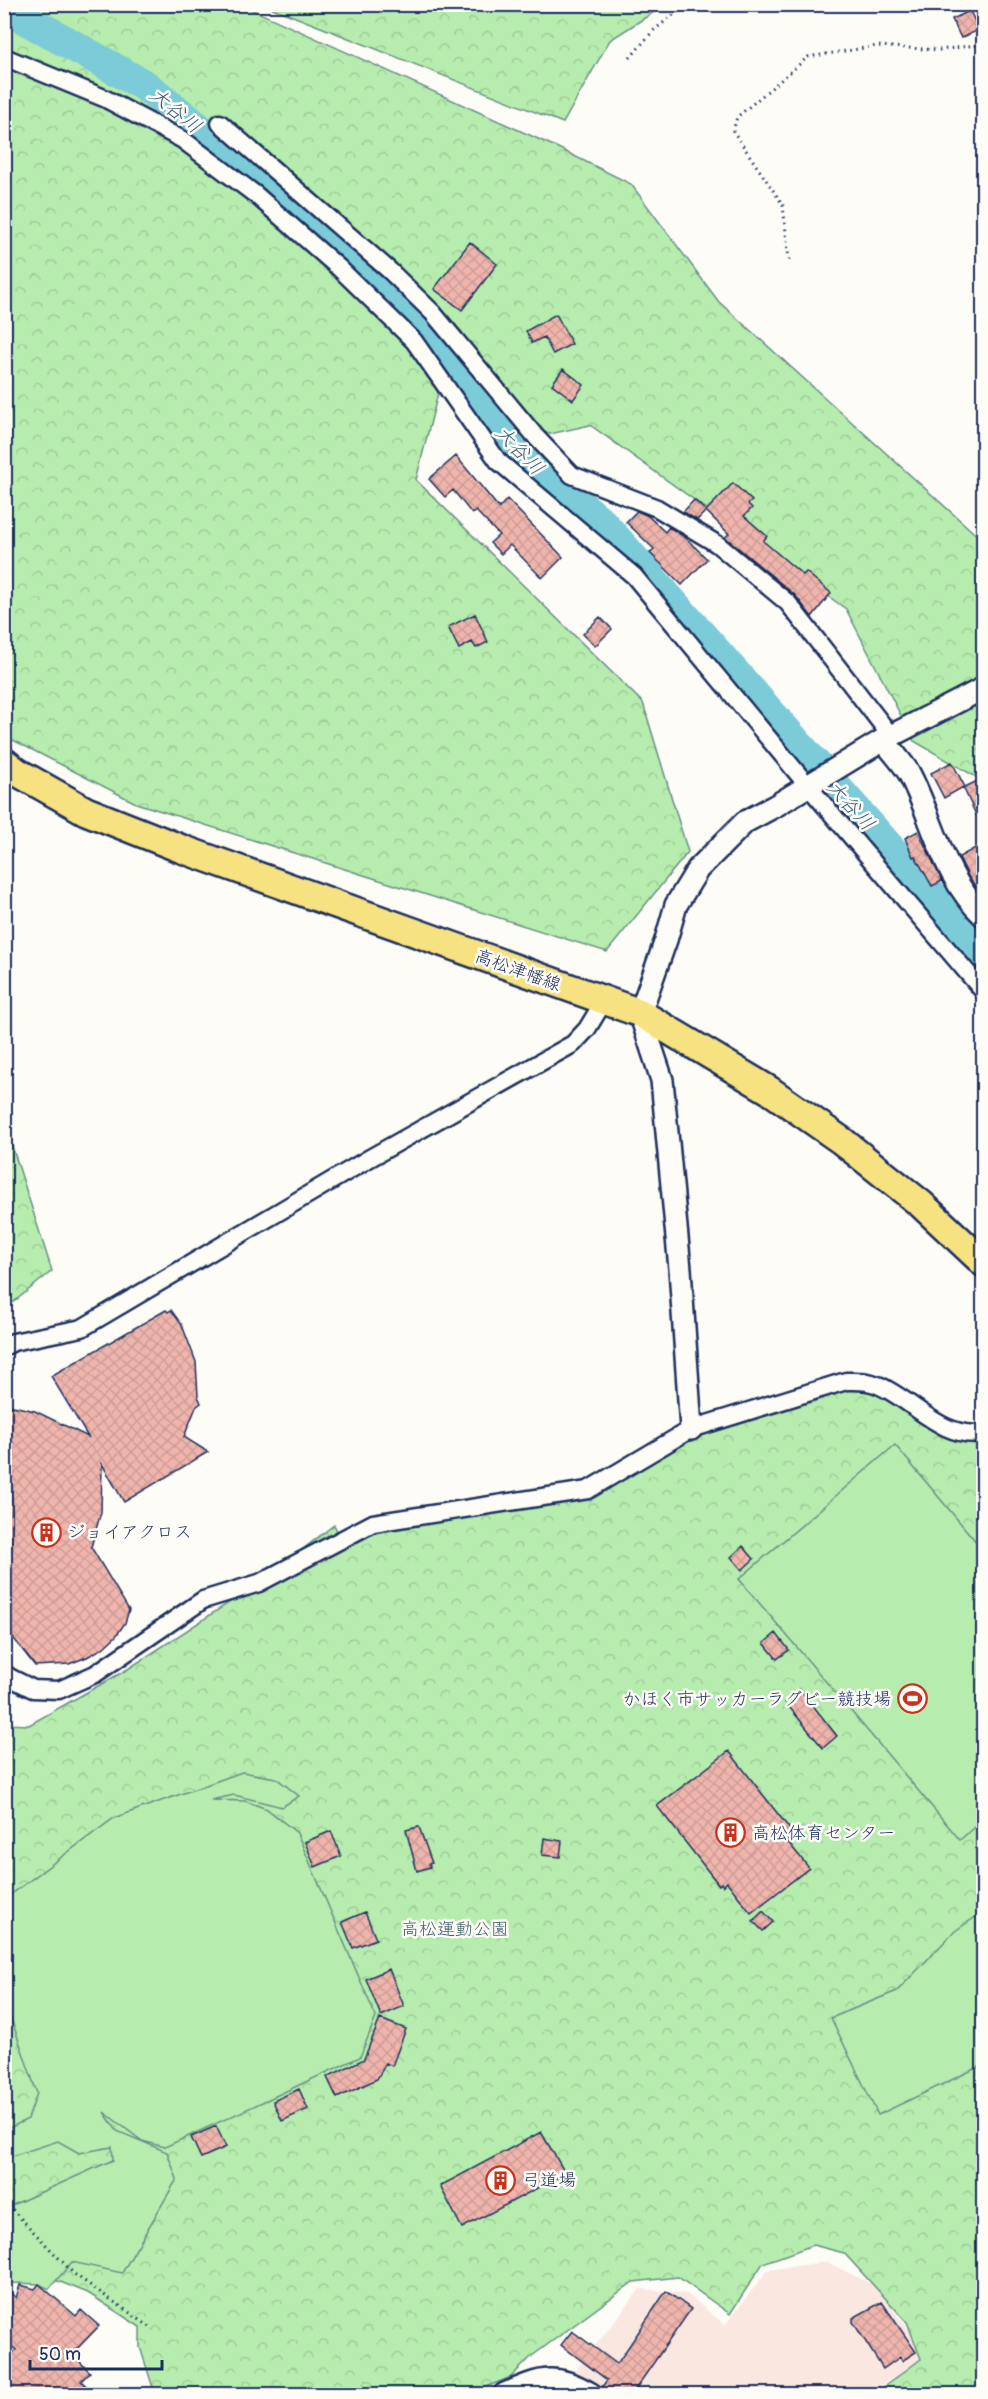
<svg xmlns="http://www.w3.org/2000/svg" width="988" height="2399" viewBox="0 0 988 2399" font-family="Pangolin,'Klee One',sans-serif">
<defs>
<pattern id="forest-crowns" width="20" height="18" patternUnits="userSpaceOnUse" patternTransform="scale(1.5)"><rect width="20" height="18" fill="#b6ecad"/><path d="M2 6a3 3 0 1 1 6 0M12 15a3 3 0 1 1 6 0" fill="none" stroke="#9ccb97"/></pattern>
<pattern id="building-cross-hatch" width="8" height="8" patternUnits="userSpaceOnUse" patternTransform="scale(1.5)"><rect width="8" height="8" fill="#efb5ac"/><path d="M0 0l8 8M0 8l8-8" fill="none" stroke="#cc9c96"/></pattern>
</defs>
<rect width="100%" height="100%" fill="#fdfcf7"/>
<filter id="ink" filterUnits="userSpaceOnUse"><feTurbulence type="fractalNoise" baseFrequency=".0167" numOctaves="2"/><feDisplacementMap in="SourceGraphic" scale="12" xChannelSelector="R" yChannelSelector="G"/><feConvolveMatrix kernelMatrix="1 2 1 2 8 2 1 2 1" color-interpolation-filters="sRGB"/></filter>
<g filter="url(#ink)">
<path fill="#f9e7e0" d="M826 2262 874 2285 911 2333 921 2359 868 2394H557L640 2289 687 2294 725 2325 768 2270Z"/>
<path fill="url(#forest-crowns)" stroke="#688e86" stroke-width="1.5" d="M4 5H242L556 147 631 184 719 302 983 541V781L914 741 846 609 590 425 550 434 438 393 416 480 643 703 688 852 607 952 136 803 5 736Z
M265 5 665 4V5L610 40 563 123Z
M4 1104 6 1127 52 1271 5 1309Z
M848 1385 877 1389 943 1435 958 1440 983 1441V2394H874L921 2359 907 2322 844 2253 813 2245 763 2263 730 2314 678 2277 633 2282 532 2356 511 2377 469 2394H155L140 2347V2327L88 2293 58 2281 5 2276V1724L29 1725 128 1669 259 1583 334 1525 346 1548 385 1528 589 1497 679 1440Z"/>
<path fill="#b6ecad" stroke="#688e86" stroke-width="1.5" d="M895 1445 983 1550V1819L960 1840 739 1579Z
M242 1772 276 1778 299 1796 282 1807 234 1795 211 1800 245 1801 267 1809 297 1833 376 2017 360 2057 165 2147 142 2141 104 2112 117 2131 167 2152 177 2179 122 2273 72 2262 49 2289 39 2284 12 2283 5 2275 4 2199 10 2206 113 2160 112 2147 79 2153 58 2141 9 2157 5 2130 28 2119 37 2093 5 2001V1899L114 1818Z
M983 1912V2065L878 2115 831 2018 897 1991 955 1931Z"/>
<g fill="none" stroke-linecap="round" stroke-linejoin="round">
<path stroke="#7ccbd9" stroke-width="32" d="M4 7 147 87 243 164 338 249 443 349 495 426 535 468 601 522 984 955"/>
</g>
<path fill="url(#building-cross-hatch)" stroke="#1b2f5e" stroke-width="1.5" d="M970 11 979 30 961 38 952 19Z
M470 242 497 264 462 310 434 289Z
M556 314 572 344 553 354 544 337 532 343 526 331Z
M563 369 584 385 573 400 552 384Z
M456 456 499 508 507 499 563 557 542 578 510 545 501 554 490 543 499 535 476 511 472 514 453 490 445 497 429 479Z
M733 483 752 501 748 504 752 508 744 516 767 536 763 541 803 575 806 572 831 593 812 617 795 595 725 537 729 534 706 511Z
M694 500 706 511 697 520 683 512Z
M637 511 648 516 665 532 669 527 686 538 707 559 682 585 650 553 654 549 626 522Z
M475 614 488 642 476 648 472 642 459 649 448 627Z
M600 617 612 629 595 646 583 634Z
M952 762 965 787 984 778V832L963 787 944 798 931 773Z
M918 831 942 881 932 886 915 856 913 857 905 838Z
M977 847 984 858V897L969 878 959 857Z
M166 1310 168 1312 171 1310 182 1325 196 1362 198 1396 201 1403 196 1407 184 1437 208 1452 124 1502 102 1464 101 1512 91 1547 129 1610 125 1623 116 1636 103 1648 87 1657 69 1664 35 1666 4 1626V1404L35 1411 88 1437 51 1376Z
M743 1546 754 1559 742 1570 731 1557Z
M776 1633 789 1650 777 1659 764 1643Z
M800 1689 837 1736 823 1748 785 1702Z
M729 1751 792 1832 785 1838 809 1868 751 1913 727 1882 723 1886 721 1883 719 1885 657 1806Z
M419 1827 432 1863 429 1864 430 1867 417 1871 406 1830Z
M331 1831 341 1856 315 1867 305 1842Z
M544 1838 562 1841 560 1857 542 1855Z
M763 1911 773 1922 763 1931 753 1921Z
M365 1912 376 1939 353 1948 342 1922Z
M389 1969 404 2006 381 2016 366 1979Z
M380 2019 406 2029 392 2066 386 2063 377 2079 337 2098 327 2077 364 2059Z
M299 2089 308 2109 282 2121 273 2101Z
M216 2126 226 2147 201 2158 191 2137Z
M541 2132 564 2171 561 2173 562 2175 462 2228 440 2186Z
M39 2284 76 2316 81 2310 99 2326 72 2354 90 2372 81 2381 95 2394H4V2361L16 2350 4 2339V2287L16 2298 20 2285 35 2289Z
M666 2291 691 2309 632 2394H609L603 2390 602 2387 607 2380 561 2345 572 2331 617 2364Z
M882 2302 916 2352 902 2361 900 2357 883 2369 853 2322V2318Z"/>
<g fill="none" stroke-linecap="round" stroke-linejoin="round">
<defs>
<path id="minor" d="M4 57 104 98 183 140 256 195 339 268 414 341 498 461 634 576 808 786 984 992
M220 123 390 271 433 313 536 437 572 475 657 508 717 544 788 603 891 736
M4 1347 13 1342 82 1328 370 1158 573 1044 587 1029 604 1001
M4 1673 11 1678 33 1689 59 1690 95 1674 203 1600 259 1583 373 1523 588 1490 691 1429 846 1381C857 1381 867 1380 878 1385 914 1400 941 1440 984 1433"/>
<path id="tertiary" d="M883 740C892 751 902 762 909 773 934 821 943 878 984 916
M691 1429 680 1269 662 1080 640 1013 666 940 676 905 698 869 745 822 775 806 883 740 984 688
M505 2394C543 2378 554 2373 591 2394"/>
<path id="primary" d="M4 762 17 772 86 811 182 849 640 1013 769 1090 842 1141 921 1204 984 1263"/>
</defs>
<use href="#minor" stroke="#1b2f5e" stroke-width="21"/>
<use href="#tertiary" stroke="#1b2f5e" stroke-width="26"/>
<use href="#primary" stroke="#1b2f5e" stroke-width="32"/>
<path stroke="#1b2f5e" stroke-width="3" stroke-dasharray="1.5 4.5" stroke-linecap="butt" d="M630 58 653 31 687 4
M789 260 783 205 733 131 737 117 808 57 877 46 939 50 984 44
M4 2201 74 2274 153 2329"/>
<use href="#minor" stroke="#fdfcf7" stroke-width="16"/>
<use href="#tertiary" stroke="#fdfcf7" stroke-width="21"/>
<use href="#primary" stroke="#f7e281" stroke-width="27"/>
</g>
</g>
<defs>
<symbol id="building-ring" viewBox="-11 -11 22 22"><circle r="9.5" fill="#fdfcf7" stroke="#c8321e" stroke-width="1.5"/><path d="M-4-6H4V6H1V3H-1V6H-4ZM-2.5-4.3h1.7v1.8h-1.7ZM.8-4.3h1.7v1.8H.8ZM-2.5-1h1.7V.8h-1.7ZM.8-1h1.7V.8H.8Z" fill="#c8321e"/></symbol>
<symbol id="stadium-ring" viewBox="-11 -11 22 22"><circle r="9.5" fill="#fdfcf7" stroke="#c8321e" stroke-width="1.5"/><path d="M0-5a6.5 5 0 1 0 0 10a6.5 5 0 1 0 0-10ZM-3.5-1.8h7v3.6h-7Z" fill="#c8321e"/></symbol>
</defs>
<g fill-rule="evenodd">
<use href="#building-ring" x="30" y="1516" width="33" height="33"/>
<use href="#stadium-ring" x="896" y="1682" width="33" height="33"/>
<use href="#building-ring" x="714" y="1816" width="33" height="33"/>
<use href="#building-ring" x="484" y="2164" width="33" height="33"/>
</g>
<g text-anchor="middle" stroke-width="5" stroke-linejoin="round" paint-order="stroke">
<g font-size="18" fill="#1b2f5e" stroke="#fdfcf7">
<text transform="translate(518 970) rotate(20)" y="6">高松津幡線</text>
</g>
<g font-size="18" fill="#1b2f5e" stroke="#fdfcf7" text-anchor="start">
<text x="67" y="1538">ジョイアクロス</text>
<text x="891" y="1705" text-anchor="end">かほく市サッカーラグビー競技場</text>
<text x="752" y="1839">高松体育センター</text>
<text x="522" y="2186">弓道場</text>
</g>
<g font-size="18" fill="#425e72" stroke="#fdfcf7">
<text x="455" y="1935">高松運動公園</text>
</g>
<g font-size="20" font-style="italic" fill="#385e83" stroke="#fdfcf7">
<text transform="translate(176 110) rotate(39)" y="7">大谷川</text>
<text transform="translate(520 450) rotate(46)" y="7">大谷川</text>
<text transform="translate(851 805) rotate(48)" y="7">大谷川</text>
</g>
</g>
<rect width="988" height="2399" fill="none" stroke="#fdfcf7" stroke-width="24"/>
<rect x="12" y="12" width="964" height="2375" fill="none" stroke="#1b2f5e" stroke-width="2" filter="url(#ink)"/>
<path d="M30 2360v9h132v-9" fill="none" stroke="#1b2f5e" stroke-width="3"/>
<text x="39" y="2360" font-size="18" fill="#1b2f5e" stroke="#fdfcf7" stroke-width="4.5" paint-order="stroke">50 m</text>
</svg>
